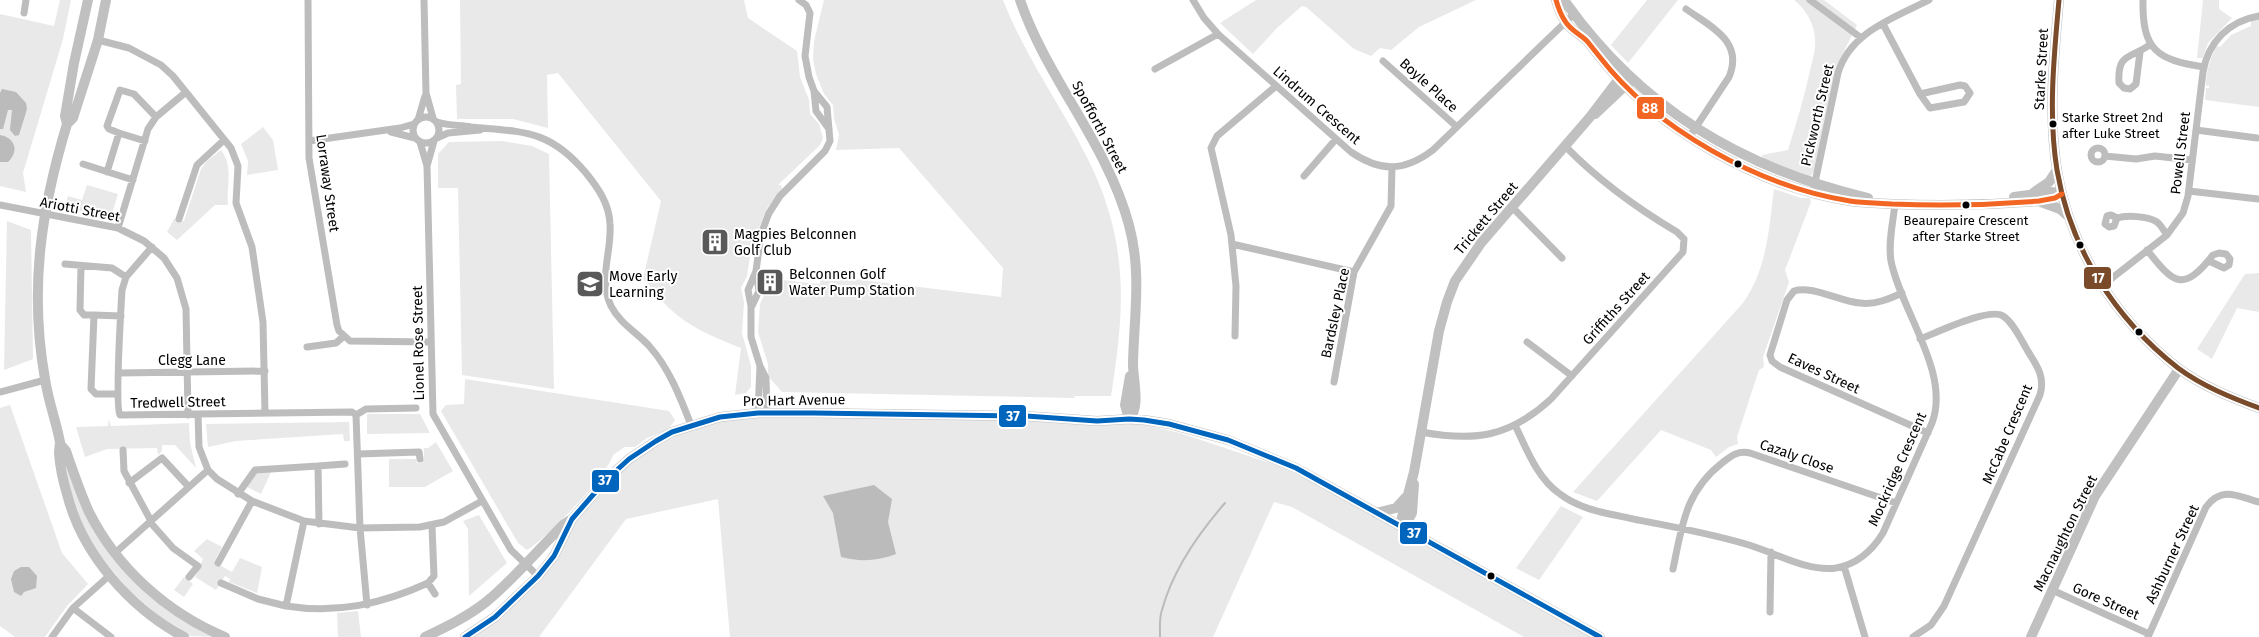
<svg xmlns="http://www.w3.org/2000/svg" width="2259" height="637" viewBox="0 0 2259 637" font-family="'Fira Sans',sans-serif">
<rect width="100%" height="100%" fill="#fff"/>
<path fill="#e9e9e9" d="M60 0H71L63 39 23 173 26 192 0 186V14L54 26Z
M460 0H744L748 18 797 51 800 77 809 100 810 114 819 124 823 138 820 145 778 185H781L782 189 767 208 755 238 753 237 747 276 741 288 744 302 742 333 751 366V387L746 393 735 395 741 348C714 337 690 328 669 308 660 299 653 288 643 279L661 201 558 73 547 75 548 128 513 119H457L456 85 461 84Z
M824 0H1003C1027 62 1068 114 1095 174 1129 252 1124 314 1111 396H1074L1075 398 782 392 768 376V364L758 332 760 304 766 291 763 278 820 284 821 275 1001 297 1003 268 899 148 836 150 839 135 834 118 833 105 824 94 816 74 813 59 814 41Z
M1256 0H1476L1419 27 1391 50 1380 48 1371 56 1354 49 1306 7 1302 6 1277 28 1253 54 1220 23Z
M1647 0H1678L1628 63 1611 45Z
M1794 0H1824L1857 25 1837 65 1815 170 1810 177 1763 160 1762 155 1788 150C1796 124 1804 98 1810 71 1812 61 1816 50 1815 40 1815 25 1806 9 1794 0Z
M2203 0H2219V9L2232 18 2208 43 2203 58H2197Z
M2259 18V107L2205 100 2206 88H2209V85L2206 86C2206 72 2210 58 2217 46L2220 47 2231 35 2251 26V20Z
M263 127 273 140 278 170 247 175 248 161 241 144Z
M502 141 532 146 549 154 554 389 462 375 458 188H438V154L449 142Z
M221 150C234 167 226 185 228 205H215L177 240 167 232 174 219 184 221 201 169 207 161Z
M87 185 118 194 111 217 65 208 68 196 82 200Z
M1774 189 1801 198H1810L1811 202 1785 270 1789 282 1763 357 1764 367 1759 370 1737 437 1738 444 1729 447 1716 457 1711 450 1661 430 1597 501 1573 492 1743 303C1767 269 1769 229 1774 189Z
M7 221 31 230 33 359 4 370Z
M2259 273V312L2237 308 2212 359 2197 349 2245 274Z
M465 379 669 411 675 420 668 430 647 438 635 447H625L613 455C607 476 547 538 527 550L518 543 441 411 446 405 464 404Z
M10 405 62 553 88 584 67 606 45 637H15L0 626V408Z
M758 413 1137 423 1180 433 1282 467 1376 513 1600 637H1524L1292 507 1274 502 1213 637H730L718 499 626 519 539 637H465L538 576 572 519 629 459 691 425Z
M367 414H420L430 433 367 434Z
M109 419 111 426 189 423 190 443 196 468 175 445H162V451L158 455 157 448 107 449 85 457 76 427 108 426Z
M349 422 350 441H344L343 434 236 441 208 447 206 424Z
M436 442 453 471 425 487H389V459H416L417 463H421L424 459V448H428Z
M64 460 83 507 156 601 185 622 216 637 188 636 160 617 129 590 105 562 82 529 73 505Z
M271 472 261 494 247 487 256 473Z
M1561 506 1583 517 1539 580 1516 568Z
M479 515 507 563 469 596 468 529 463 521Z
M207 539 222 547 214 562 232 572 240 558 262 567 257 593 229 582 230 579 225 576 216 590 195 577 203 559 194 551Z
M184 577 193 584 184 597 174 590Z
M358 611 361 637H338L337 613Z"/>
<path fill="#bbb" d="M2 89 16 92 26 103 27 109 19 135 15 136 10 130 12 110H8L3 129H0V93Z
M0 135C16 138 19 152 8 162H0Z
M874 485 892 499 888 522 896 554C878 561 860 562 841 557L833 513 823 496Z
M21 567H29L37 576 36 588 24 592 21 596 14 592 11 579 14 571Z"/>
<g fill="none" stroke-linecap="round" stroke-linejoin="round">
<path stroke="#bbb" stroke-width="2" d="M1160 637C1160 628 1159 618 1162 610 1173 569 1198 534 1225 503"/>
<path stroke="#bdbdbd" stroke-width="7" d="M308 0 309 158 337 325 339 331 350 341 430 342
M424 0 426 93 433 118
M799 0 806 5 810 13 805 56 809 77 814 91 816 111 829 129
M1193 0 1204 18 1218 34 1351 152C1380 172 1404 172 1433 150L1574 14
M1810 0 1860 37
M2143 0C2142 50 2157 60 2204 67
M1686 9C1711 27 1744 41 1729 77L1690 136
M24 13 26 0
M1883 24 1920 94 1960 85 1965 86 1970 93 1964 102 1930 108 1920 94
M98 40 129 48 161 65 173 76 231 148 238 166 236 203 252 247 263 322 265 413
M2140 52 2136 84 2130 89 2124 88 2119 83C2117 52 2131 59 2151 44
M1383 61 1457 127
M1155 69 1218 34
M413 130a13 13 0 1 1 26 0a13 13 0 1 1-26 0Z
M418 120 425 96
M437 122C449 126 459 125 471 127 523 132 549 129 586 173 598 188 609 203 610 224 612 252 598 278 611 306 620 324 638 333 650 347 669 368 681 399 691 425
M2196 130 2257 138
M391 132 415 138
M119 133 109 129 107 126 120 90 134 94 156 117
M437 138 448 133 480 130
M309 141 400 128 414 124
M420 142 427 166 433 414 511 550 538 576
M2091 155a7 7 0 1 1 14 0a7 7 0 1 1-14 0Z
M2105 156 2136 159 2155 156 2192 160
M83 164 133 180
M427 166 434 141
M107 172 119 133 145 141
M1304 176 1336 139
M1814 187 1838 73C1850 32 1894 18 1929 0
M2189 191 2258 199
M0 205 118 228 144 241 164 258 177 278 186 309 188 415
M1512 207 1562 258
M2117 218 2114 226 2109 227 2105 224 2107 216 2111 215 2117 218C2126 215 2148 216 2157 222 2161 225 2164 231 2167 235
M179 219 197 165 224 140
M118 228 148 129 156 117 186 92
M1232 244 1354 272
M152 247 126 277 122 290C121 307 115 407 120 415L352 412 356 415
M2147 250C2174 284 2183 293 2213 255L2219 253 2226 254 2230 259 2229 265 2224 268 2209 261
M65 264 112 268 126 277
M81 266 80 310 84 315H94
M2102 286 2167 235 2183 213 2188 196 2203 72C2208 42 2229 21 2259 16
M1902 293C1889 299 1875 305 1860 303 1841 302 1812 285 1794 291L1787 300 1770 355 1772 361 1780 367 1928 433
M752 306 759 291 756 271
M1235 336 1236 286 1231 235 1211 148 1217 136 1276 86
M1527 342 1572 376
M307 347 336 343 344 336
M119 373 265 371
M1334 382 1354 272 1391 206 1392 167
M0 392 45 380
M118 394H96L91 389 94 315 121 316
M758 413 760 366
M767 413 766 378 760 366 751 337V306L748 290 756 271 761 234 769 213 780 196 825 151 830 141 827 107 814 91
M198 414 199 447 208 470 217 479 252 501 304 521 360 528 420 527 444 522 482 501
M1515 425C1527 450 1537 478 1560 494 1582 511 1612 514 1638 520 1675 527 1713 534 1749 545 1776 553 1807 572 1836 568 1858 564 1872 551 1883 533L1932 423C1951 373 1901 311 1891 261 1888 243 1893 222 1895 204
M1421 432C1475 442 1510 437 1551 399L1683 252 1684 239 1677 232C1635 207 1599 181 1565 146
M123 450 124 471 151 521
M358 454 419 452 420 459
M129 483 162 458 189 487
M238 494 255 470 318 466
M150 522 173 548 198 566 189 577
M319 524 318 466 345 464
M115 553 208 470
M218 563 252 501
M1844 566 1865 637
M1673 569C1682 526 1685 492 1722 463 1731 456 1738 450 1750 453L1896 503
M221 583 258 599 286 606 304 521
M428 583 434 576 432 526
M2052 590 2149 634
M367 605 360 528 356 415 366 409 416 408
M286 606C337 614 382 604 428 583L435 594
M73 608 111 637
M1770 612 1771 552
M52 637 73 608 110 575
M1913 637 1931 625 1944 606 2040 395C2045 378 2038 367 2029 353 2022 342 2014 323 2003 316 1989 307 1936 333 1920 339
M2148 637 2206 507C2222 486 2237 496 2259 502"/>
<path stroke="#c0c0c0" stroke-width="10" d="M106 0 98 40 73 118 67 124C41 210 29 289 45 379 48 400 56 421 60 442 60 445 59 449 59 453 60 466 63 481 67 494 82 554 130 608 184 637
M1020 0C1047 79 1107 143 1129 225 1142 273 1134 316 1133 364 1133 380 1141 408 1129 419
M1556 0C1558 7 1561 15 1565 21 1570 30 1580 34 1587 41 1591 46 1595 51 1599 56 1655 129 1760 187 1850 201 1864 203 1878 203 1892 204 1941 206 1990 205 2039 201L2055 198 2062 194
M1564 0C1640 108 1741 168 1868 198
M2059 0C2054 55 2048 115 2057 170 2070 248 2115 319 2178 368 2202 386 2232 398 2259 408
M1595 114 1630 81
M67 124 65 116 74 63 88 0
M2033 193 2049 182 2057 170
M2014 197 2051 192 2062 194
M2041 202 2060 209 2068 216
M1129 419 1125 405 1130 376
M60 444 66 451C73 471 80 492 89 512 117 568 167 613 225 637
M1376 513 1396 508 1405 498
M1404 528 1402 517 1414 472 1439 331 1447 302 1455 281 1481 243 1590 117 1625 71
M1404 528 1412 513 1414 484
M425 637C446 627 467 617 486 602 514 579 537 551 563 525L572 519
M465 637 495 617 538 576 554 556 572 519 606 480 629 459 656 441 672 432 720 417 758 413H814L1026 416 1097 421 1129 419 1144 420 1169 424 1228 440 1296 468 1600 637
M2031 637 2095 496 2179 369"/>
<defs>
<path id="bus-1" d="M2059 0C2054 55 2048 115 2057 170 2070 248 2115 319 2178 368 2202 386 2232 398 2259 408"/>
<path id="bus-2" d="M1556 0C1558 7 1561 15 1565 21 1570 30 1580 34 1587 41 1591 46 1595 51 1599 56 1655 129 1760 187 1850 201 1864 203 1878 203 1892 204 1941 206 1990 205 2039 201L2055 198 2062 194"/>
<path id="bus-3" d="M465 637 495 617 538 576 554 556 572 519 606 480 629 459 656 441 672 432 720 417 758 413H814L1026 416 1097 421 1129 419 1144 420 1169 424 1228 440 1296 468 1600 637"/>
</defs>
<use href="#bus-1" stroke="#fff" stroke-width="9"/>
<use href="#bus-2" stroke="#fff" stroke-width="9"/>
<use href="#bus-3" stroke="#fff" stroke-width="9"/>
<use href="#bus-1" stroke="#7a4b2a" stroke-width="5"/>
<use href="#bus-2" stroke="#f26522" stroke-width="5"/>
<use href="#bus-3" stroke="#0065bd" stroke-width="5"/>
</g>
<defs>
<symbol id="building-square" viewBox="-11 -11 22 22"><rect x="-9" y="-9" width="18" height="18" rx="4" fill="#595959" stroke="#fff"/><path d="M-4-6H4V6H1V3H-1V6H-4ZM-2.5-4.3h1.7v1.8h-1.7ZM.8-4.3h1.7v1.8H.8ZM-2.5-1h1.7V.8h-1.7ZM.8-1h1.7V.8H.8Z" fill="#fff"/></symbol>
<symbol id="school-square" viewBox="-11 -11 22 22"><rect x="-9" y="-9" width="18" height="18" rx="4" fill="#595959" stroke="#fff"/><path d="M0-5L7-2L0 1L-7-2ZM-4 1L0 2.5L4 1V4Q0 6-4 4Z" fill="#fff"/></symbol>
</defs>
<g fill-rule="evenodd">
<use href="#building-square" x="699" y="226" width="32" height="32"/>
<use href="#building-square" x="754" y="266" width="32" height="32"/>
<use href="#school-square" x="574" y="268" width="32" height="32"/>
</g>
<g fill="#000" stroke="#fff" stroke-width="2">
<circle cx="2053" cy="124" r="4.5"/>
<circle cx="1738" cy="164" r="4.5"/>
<circle cx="1966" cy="205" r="4.5"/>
<circle cx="2080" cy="245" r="4.5"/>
<circle cx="2139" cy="332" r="4.5"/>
<circle cx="1491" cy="576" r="4.5"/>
</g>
<g text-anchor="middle" stroke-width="4" stroke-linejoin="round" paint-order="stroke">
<g font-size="13" fill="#000" stroke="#fff" text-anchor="start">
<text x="2062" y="122">Starke Street 2nd<tspan x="2062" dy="16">after Luke Street</tspan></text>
<text x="1966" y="225" text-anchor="middle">Beaurepaire Crescent<tspan x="1966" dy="16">after Starke Street</tspan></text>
</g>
<g font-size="14" fill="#000" stroke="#fff">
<text transform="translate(2041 69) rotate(-87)" y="5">Starke Street</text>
<text transform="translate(1429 85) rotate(42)" y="5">Boyle Place</text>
<text transform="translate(1317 105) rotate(41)" y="5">Lindrum Crescent</text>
<text transform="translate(1817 115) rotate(-77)" y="5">Pickworth Street</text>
<text transform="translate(1100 127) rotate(62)" y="5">Spofforth Street</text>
<text transform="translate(2180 153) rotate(-83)" y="5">Powell Street</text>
<text transform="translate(328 183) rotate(82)" y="5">Lorraway Street</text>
<text transform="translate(80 209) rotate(11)" y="5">Ariotti Street</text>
<text transform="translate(1486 218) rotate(-50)" y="5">Trickett Street</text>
<text transform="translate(1616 308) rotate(-48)" y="5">Griffiths Street</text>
<text transform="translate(1335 313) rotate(-78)" y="5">Bardsley Place</text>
<text transform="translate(418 343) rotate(-91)" y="5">Lionel Rose Street</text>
<text x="192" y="365">Clegg Lane</text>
<text transform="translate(1824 373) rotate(25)" y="5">Eaves Street</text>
<text transform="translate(794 400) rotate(-1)" y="5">Pro Hart Avenue</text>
<text transform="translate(178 402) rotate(-1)" y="5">Tredwell Street</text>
<text transform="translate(2007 434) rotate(-67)" y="5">McCabe Crescent</text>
<text transform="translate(1797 456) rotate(19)" y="5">Cazaly Close</text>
<text transform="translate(1897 469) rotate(-66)" y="5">Mockridge Crescent</text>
<text transform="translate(2065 533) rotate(-64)" y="5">Macnaughton Street</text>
<text transform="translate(2172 554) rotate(-65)" y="5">Ashburner Street</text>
<text transform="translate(2106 601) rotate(24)" y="5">Gore Street</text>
</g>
<g font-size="14" fill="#000" stroke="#fff" text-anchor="start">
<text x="734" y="239">Magpies Belconnen<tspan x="734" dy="16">Golf Club</tspan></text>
<text x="789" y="279">Belconnen Golf<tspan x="789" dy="16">Water Pump Station</tspan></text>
<text x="609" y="281">Move Early<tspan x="609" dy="16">Learning</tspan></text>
</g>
</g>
<g stroke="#fff" stroke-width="2">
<rect x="1636" y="96" width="29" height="24" rx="5" fill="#f26522"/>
<rect x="2083" y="266" width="29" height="24" rx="5" fill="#7a4b2a"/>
<rect x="998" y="404" width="29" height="24" rx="5" fill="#0065bd"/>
<rect x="591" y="469" width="29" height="24" rx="5" fill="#0065bd"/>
<rect x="1399" y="521" width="29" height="24" rx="5" fill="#0065bd"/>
</g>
<g font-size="14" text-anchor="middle" font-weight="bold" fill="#fff">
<text x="1650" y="113">88</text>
<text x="2098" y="283">17</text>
<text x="1013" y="421">37</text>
<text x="605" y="485">37</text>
<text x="1414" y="538">37</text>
</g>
</svg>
